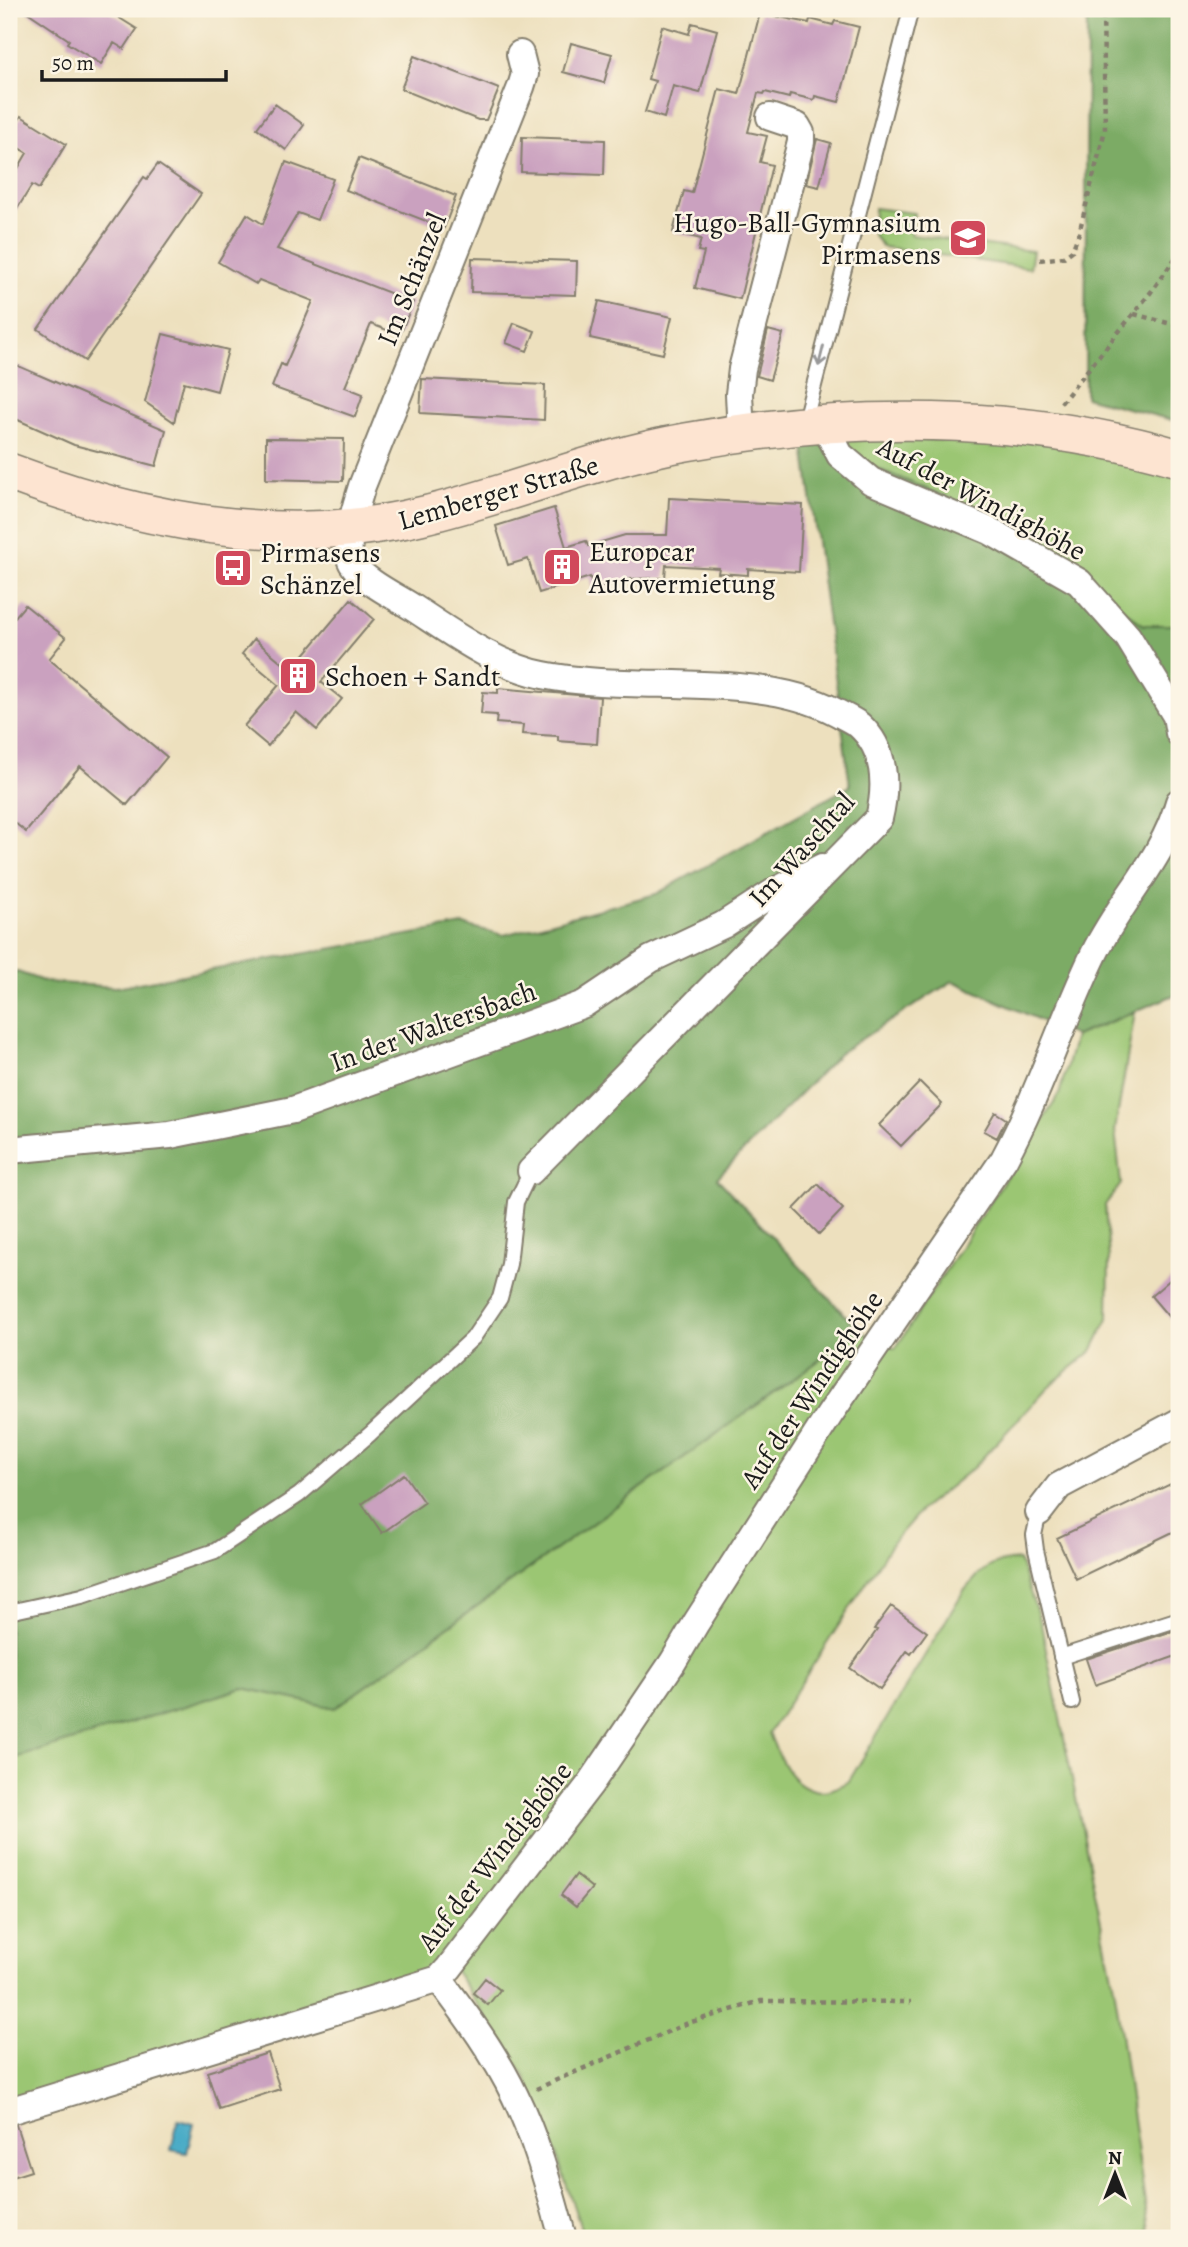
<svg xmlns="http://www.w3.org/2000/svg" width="1188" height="2247" viewBox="0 0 1188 2247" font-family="Alegreya,serif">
<rect width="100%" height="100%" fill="#fcf5e5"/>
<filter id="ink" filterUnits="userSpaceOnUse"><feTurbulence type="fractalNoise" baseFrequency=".0143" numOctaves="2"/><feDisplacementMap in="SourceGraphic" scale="14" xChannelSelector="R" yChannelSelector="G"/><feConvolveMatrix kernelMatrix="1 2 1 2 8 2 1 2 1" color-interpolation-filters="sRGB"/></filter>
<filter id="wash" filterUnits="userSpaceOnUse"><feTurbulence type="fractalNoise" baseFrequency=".00686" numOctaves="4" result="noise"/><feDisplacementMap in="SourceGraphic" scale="28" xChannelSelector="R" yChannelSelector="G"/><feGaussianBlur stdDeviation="1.57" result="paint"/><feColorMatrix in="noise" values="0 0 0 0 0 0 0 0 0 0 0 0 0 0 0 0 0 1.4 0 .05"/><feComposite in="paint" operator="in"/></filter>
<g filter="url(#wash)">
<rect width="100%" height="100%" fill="#ede0be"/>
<path fill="#9bc673" stroke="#5c7148" stroke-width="2" d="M874 208 914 213 911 235 1033 251 1030 268 883 247 873 235Z
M803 438 1069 441 1179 478V625H1143L1021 528Z
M1135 1012 1115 1130 1121 1184 1105 1205 1109 1258 1108 1319 1092 1351 1048 1387 974 1467 921 1510 892 1543 769 1733C779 1757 791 1790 823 1791 831 1792 841 1785 849 1781L963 1592C983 1569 988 1562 1019 1560L1041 1624 1115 1992 1150 2238H584L556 2153 524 2075 445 1956 432 1972 9 2103V1760L243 1688 335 1708 860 1331 895 1349 1059 1095 1075 1036Z"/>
<path fill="#7cab65" stroke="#4c6440" stroke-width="2" d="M1087 9H1179V422L1085 397Z
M803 438 1021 528 1143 625H1179V993L1075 1036 953 981 841 1052 717 1178 860 1331 335 1708 243 1688 9 1760V969L46 982 116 987 463 925 504 935 656 894 850 786Z"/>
<path fill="#47aac6" stroke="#326371" stroke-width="2" d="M178 2120 194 2124 187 2153 171 2150Z"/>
<g id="blocks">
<path fill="#caa1bf" d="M23 9H105L137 29 124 49 114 43 101 64 67 43 69 40Z
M760 13 809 23 810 19 833 25 835 21 859 27 839 102 815 96 814 100 790 94 789 98 765 92 764 94 758 93 748 132 767 136 760 162 772 165 740 299 695 288 704 252 698 251 701 239 673 232 684 191 692 193 719 89 739 94Z
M692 23 717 30 700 93 673 86 664 118 645 112 655 81 648 79 662 26 689 34Z
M571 43 612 54 604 83 563 72Z
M414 56 499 89 486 120H478L401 89Z
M275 104 304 125 286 150 257 128Z
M21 116 66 144 39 189 32 185 9 222V184L27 153 9 142V137Z
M522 137 605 140 604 175 521 172Z
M817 139 831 143 819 187 806 184Z
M359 158 456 196 444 228 346 190Z
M286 162 333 179 317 220 298 213 277 249 413 302 400 335 371 324 345 387 363 394 355 417 272 387 281 364 285 366 313 301 259 280 256 284 218 262 247 214 263 224Z
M158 164 201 194 85 361 38 329 144 177 147 179Z
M472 258 577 261 576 295 471 292Z
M599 301 672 317 663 354 590 338Z
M514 323 535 331 527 351 506 343Z
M768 330 783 334 770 380 757 376Z
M163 334 228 350 217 391 184 382 174 422 145 402Z
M9 362 166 430 156 466 74 445 9 416Z
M422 379 545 385 544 420 420 413Z
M266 438 344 439 343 481 266 479Z
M669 498 803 505 799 572 748 569V575L718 573 719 568 666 565 665 578 631 579 593 589 590 577 539 593 528 559 508 565 496 526 554 508 566 547 586 541 588 546 625 535H667Z
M351 599 374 619 321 682 342 699 317 730 296 712 268 746 244 726 279 685 242 654 254 639 291 670Z
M25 605 66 638 49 659 167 757 127 805 80 766 26 832 9 818V624Z
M498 688 600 697 597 744 558 741V736L522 734 523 725 496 723 497 715 481 714 483 692 498 693Z
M920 1082 942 1104 901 1146 879 1125Z
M995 1112 1006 1119 997 1138 984 1131Z
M818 1184 843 1209 819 1234 794 1209Z
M1179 1272V1329L1151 1296Z
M404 1474 424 1503 382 1533 362 1504Z
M1179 1480V1529L1076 1579 1057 1538Z
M891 1606 927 1632 911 1654 907 1651 880 1689 850 1668 877 1630 874 1629Z
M1179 1629V1655L1095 1685 1086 1659Z
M576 1875 592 1888 576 1907 561 1895Z
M485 1978 500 1990 488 2005 473 1993Z
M268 2053 280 2089 219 2109 207 2072Z
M16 2125 31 2171 9 2178V2126Z"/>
</g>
</g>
<g filter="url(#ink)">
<use href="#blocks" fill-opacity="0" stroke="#847e6d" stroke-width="2"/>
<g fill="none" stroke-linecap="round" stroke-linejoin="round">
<defs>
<path id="service" d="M804 424 911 9
M1039 1512 1034 1535 1036 1550 1072 1702
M9 1612 82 1596 215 1551 299 1495 370 1434 473 1338 500 1298 509 1264 516 1202 531 1171
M1061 1657 1179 1619"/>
<path id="minor" d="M520 54 525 74 521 87 362 486C357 504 342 545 352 563 363 581 395 596 412 607 452 633 495 665 543 675 634 694 754 669 836 712 843 716 852 720 859 725 886 749 887 786 879 818L531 1171
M824 424 840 455 871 481 990 531 1079 582 1128 637 1176 716 1179 733
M741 434 739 394 742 369 801 142V133L797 126 770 117
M9 1150 170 1135 293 1110 584 1004 651 959 723 925 777 890 822 867
M1039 1512 1059 1486 1179 1422
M439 1979C467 2016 495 2054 515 2096 537 2141 550 2191 563 2238
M9 2111 439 1979 449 1968 591 1783 673 1662 696 1623 830 1414 1004 1159C1040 1092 1062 1020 1095 952 1120 901 1164 858 1179 802"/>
<path id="secondary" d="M9 472C139 521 282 549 420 516 510 495 595 458 686 442 847 412 1021 412 1179 458"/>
</defs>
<use href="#service" stroke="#847e6d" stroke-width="18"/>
<use href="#minor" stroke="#847e6d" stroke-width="30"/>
<use href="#secondary" stroke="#847e6d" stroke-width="40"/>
<path stroke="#847e6d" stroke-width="4.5" stroke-dasharray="5 5" stroke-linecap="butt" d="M1040 260 1064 257 1072 251 1079 233 1105 130 1103 9
M1134 314 1179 326
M1061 403 1151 292 1179 253
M536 2089 688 2023 761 2001 911 2002"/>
<use href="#service" stroke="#fff" stroke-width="14"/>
<use href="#minor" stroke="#fff" stroke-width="26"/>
<use href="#secondary" stroke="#fde4d1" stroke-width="37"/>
</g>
<defs><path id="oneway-shaft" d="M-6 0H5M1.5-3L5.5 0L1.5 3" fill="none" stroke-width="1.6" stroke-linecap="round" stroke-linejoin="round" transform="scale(1.75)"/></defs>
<use stroke="#999" href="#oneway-shaft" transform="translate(821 356) rotate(104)"/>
</g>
<defs>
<symbol id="school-square" viewBox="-11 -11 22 22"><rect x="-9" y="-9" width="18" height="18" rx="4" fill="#d1495b" stroke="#fcf5e5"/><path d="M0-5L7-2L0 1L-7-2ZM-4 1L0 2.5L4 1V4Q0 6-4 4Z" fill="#fff"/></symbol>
<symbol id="building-square" viewBox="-11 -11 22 22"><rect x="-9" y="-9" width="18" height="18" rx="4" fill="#d1495b" stroke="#fcf5e5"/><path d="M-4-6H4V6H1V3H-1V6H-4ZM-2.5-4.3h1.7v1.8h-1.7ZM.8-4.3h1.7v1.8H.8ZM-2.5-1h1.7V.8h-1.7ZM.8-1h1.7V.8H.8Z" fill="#fff"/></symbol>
<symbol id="bus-square" viewBox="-11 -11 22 22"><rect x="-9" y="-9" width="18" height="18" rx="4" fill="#d1495b" stroke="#fcf5e5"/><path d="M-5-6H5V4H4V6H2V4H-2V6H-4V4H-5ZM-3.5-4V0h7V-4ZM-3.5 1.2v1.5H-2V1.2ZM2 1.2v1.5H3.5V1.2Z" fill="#fff"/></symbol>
</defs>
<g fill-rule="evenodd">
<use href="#school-square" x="946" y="216" width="44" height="44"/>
<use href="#building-square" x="540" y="545" width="44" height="44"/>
<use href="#bus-square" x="211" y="546" width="44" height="44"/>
<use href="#building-square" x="276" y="654" width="44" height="44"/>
</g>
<g text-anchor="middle" stroke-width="5" stroke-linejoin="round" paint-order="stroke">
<g font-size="28" fill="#1c1c1c" stroke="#fcf5e5" text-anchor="start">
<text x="941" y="232" text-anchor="end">Hugo-Ball-Gymnasium<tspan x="941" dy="32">Pirmasens</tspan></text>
<text x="589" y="561">Europcar<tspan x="589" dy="32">Autovermietung</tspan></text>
<text x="260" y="562">Pirmasens<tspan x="260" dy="32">Schänzel</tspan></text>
<text x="325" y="686">Schoen + Sandt</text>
</g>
<g font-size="28" fill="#1c1c1c" stroke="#fcf5e5">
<text transform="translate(411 279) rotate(-68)" y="10">Im Schänzel</text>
<text transform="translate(498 492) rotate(-16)" y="10">Lemberger Straße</text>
<text transform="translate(982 498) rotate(28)" y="10">Auf der Windighöhe</text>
<text transform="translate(801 849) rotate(-48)" y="10">Im Waschtal</text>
<text transform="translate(433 1026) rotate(-20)" y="10">In der Waltersbach</text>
<text transform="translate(811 1389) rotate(-56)" y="10">Auf der Windighöhe</text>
<text transform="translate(494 1856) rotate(-52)" y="10">Auf der Windighöhe</text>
</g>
</g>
<rect width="1188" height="2247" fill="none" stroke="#fcf5e5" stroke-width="35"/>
<g transform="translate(1115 2174)" stroke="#fcf5e5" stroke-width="5" paint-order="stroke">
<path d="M0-5L12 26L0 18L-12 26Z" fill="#1c1c1c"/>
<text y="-10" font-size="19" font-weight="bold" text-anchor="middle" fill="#1c1c1c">N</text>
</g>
<path d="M42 70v10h184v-10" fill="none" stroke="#1c1c1c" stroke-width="3.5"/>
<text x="52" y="70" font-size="21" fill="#1c1c1c" stroke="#fcf5e5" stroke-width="5" paint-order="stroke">50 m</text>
</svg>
